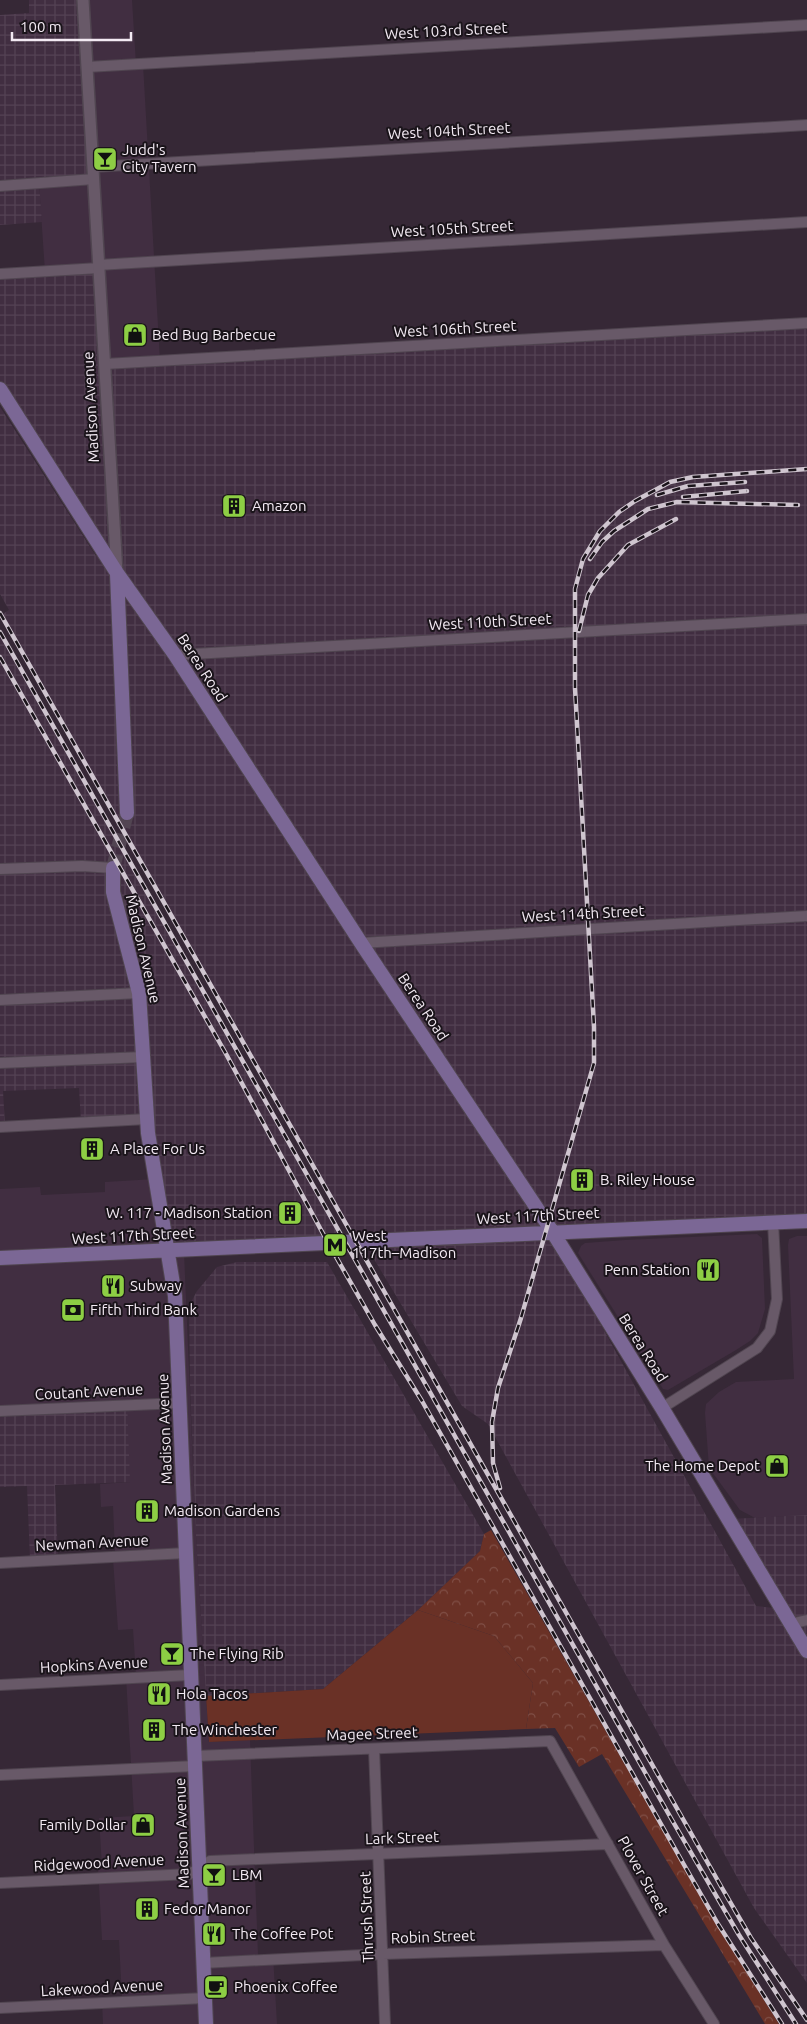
<svg xmlns="http://www.w3.org/2000/svg" width="807" height="2024" viewBox="0 0 807 2024" font-family="Ubuntu,sans-serif">
<defs>
<pattern id="industrial-grid" width="8" height="8" patternUnits="userSpaceOnUse" patternTransform="scale(1.25)"><rect width="8" height="8" fill="#412e41"/><path d="M0 4h8M4 0v8" fill="none" stroke="#544254"/></pattern>
<pattern id="forest-crowns" width="20" height="18" patternUnits="userSpaceOnUse" patternTransform="scale(1.25)"><rect width="20" height="18" fill="#6a3126"/><path d="M2 6a3 3 0 1 1 6 0M12 15a3 3 0 1 1 6 0" fill="none" stroke="#804f46"/></pattern>
</defs>
<rect width="100%" height="100%" fill="#362836"/>
<path fill="#412e41" d="M83 0H132L136 64H143L160 361 105 364 45 272 39 183Z
M155 1179 167 1251 0 1258V1189L40 1187 41 1195 105 1192V1182Z
M757 1234 762 1238 765 1309 758 1333 750 1341 736 1350 668 1390 663 1389 578 1253 581 1246 585 1243 625 1240Z
M797 1236H807V1515L755 1518 740 1510 709 1468 705 1413 706 1404 719 1392 736 1382 794 1379 788 1245 789 1239Z
M184 1252 196 1536 209 1742 250 1740 258 1955H273L277 2024H103L102 2001 122 1999 119 1940H102L98 1867 102 1866 99 1818 134 1816 126 1677 136 1676 133 1629 118 1630 113 1559 115 1552 113 1506 101 1507 100 1484 130 1482 0 1407V1260Z"/>
<path fill="url(#industrial-grid)" d="M29 0H83L94 179 39 183 42 222 0 225V15L29 13Z
M99 268 105 363 807 323V1221L356 1242 1 615 9 610 0 594V407L96 556 103 551 0 389V274Z
M0 632 345 1242 167 1251 147 1119 81 1122 79 1088 3 1091 5 1126 0 1127Z
M552 1236 756 1606 784 1609 730 1519 807 1515V1983L754 1908 488 1424 462 1406 365 1244Z
M237 1262H327L484 1534 480 1551 418 1610 323 1689 206 1696 196 1536 190 1384 189 1306 197 1291 217 1267Z
M127 1401 130 1482 55 1485 58 1558 30 1559 27 1486 0 1487V1407Z"/>
<path fill="#6a3126" d="M418 1610 494 1636 533 1683 526 1729 209 1742 206 1696 323 1689Z"/>
<path fill="url(#forest-crowns)" d="M491 1530 713 1919 779 2024H765L602 1754 579 1767 555 1728 526 1729 533 1683 494 1636 418 1610 480 1551 484 1534Z"/>
<g fill="none" stroke-linecap="round" stroke-linejoin="round">
<path stroke="#524552" stroke-width="14" stroke-dasharray="14 7" stroke-linecap="butt" d="M113 868 127 813"/>
<defs>
<path id="minor" d="M87 67 807 25
M93 167 807 125
M0 186 94 179
M98 265 807 222
M0 274 99 268
M105 364 807 323
M175 655 807 619
M0 869 82 866 113 868
M361 943 807 916
M0 1000 139 993
M0 1063 144 1057
M0 1127 147 1119
M662 1408 757 1348 770 1331 777 1299 773 1222
M0 1411 180 1403
M0 1563 186 1553
M790 1624 807 1620
M0 1685 190 1675
M374 1749 385 2024
M195 1756 550 1741 664 1945 714 2024
M0 1775 196 1766
M0 1883 190 1874 210 1861 608 1844
M203 1963 383 1954 664 1945
M0 2008 205 1998"/>
<path id="tertiary" d="M83 0 117 573"/>
<path id="secondary" d="M0 389 117 573 175 655 361 943 552 1231 662 1408 807 1651
M117 574 127 813
M113 868V892L139 993 148 1133 175 1296 206 2024
M0 1258 807 1221"/>
</defs>
<use href="#minor" stroke="#504550" stroke-width="12"/>
<use href="#tertiary" stroke="#504550" stroke-width="14"/>
<use href="#secondary" stroke="#504550" stroke-width="16"/>
<use href="#minor" stroke="#685968" stroke-width="10"/>
<use href="#tertiary" stroke="#685968" stroke-width="11"/>
<use href="#secondary" stroke="#7b6795" stroke-width="14"/>
<defs>
<path id="rail" d="M657 495 688 486 745 482
M683 497 747 491
M590 559 602 542 614 531 648 509 677 502 798 505
M0 613 722 1888 751 1938 807 2020
M579 631 588 595 598 578 628 545 676 519
M0 632 672 1820 739 1935 796 2024
M0 657 225 1052 327 1241 375 1325 422 1401 683 1863 718 1924 782 2024
M500 1488 493 1463 492 1422 498 1388 521 1318 594 1063V1027L575 688V589L583 559 600 531 619 512 635 501 670 482 693 477 807 469"/>
</defs>
<use href="#rail" stroke="#cfc5cf" stroke-width="4.5"/>
<use href="#rail" stroke="#1a141a" stroke-width="2.5" stroke-dasharray="8" stroke-linecap="butt"/>
</g>
<defs>
<symbol id="bar-square" viewBox="-11 -11 22 22"><rect x="-9" y="-9" width="18" height="18" rx="4" fill="#8dce44" stroke="#1a141a"/><path d="M-6-5H6L.8 .8V4.5H3.5V6h-7V4.5H-.8V.8Z" fill="#111"/></symbol>
<symbol id="shop-square" viewBox="-11 -11 22 22"><rect x="-9" y="-9" width="18" height="18" rx="4" fill="#8dce44" stroke="#1a141a"/><path d="M-5-2.5h2.3a2.7 3.5 0 0 1 5.4 0H5L5.5 6h-11ZM-1.5-2.5h3a1.5 2.3 0 0 0-3 0Z" fill="#111"/></symbol>
<symbol id="building-square" viewBox="-11 -11 22 22"><rect x="-9" y="-9" width="18" height="18" rx="4" fill="#8dce44" stroke="#1a141a"/><path d="M-4-6H4V6H1V3H-1V6H-4ZM-2.5-4.3h1.7v1.8h-1.7ZM.8-4.3h1.7v1.8H.8ZM-2.5-1h1.7V.8h-1.7ZM.8-1h1.7V.8H.8Z" fill="#111"/></symbol>
<symbol id="metro-square" viewBox="-11 -11 22 22"><rect x="-9" y="-9" width="18" height="18" rx="4" fill="#8dce44" stroke="#1a141a"/><path d="M-5.5 5V-5H-3L0 0L3-5H5.5V5H3V-.5L0 4L-3-.5V5Z" fill="#111"/></symbol>
<symbol id="restaurant-square" viewBox="-11 -11 22 22"><rect x="-9" y="-9" width="18" height="18" rx="4" fill="#8dce44" stroke="#1a141a"/><path d="M-5-6h1v4h1v-4h1v4h1v-4h1v5L-1.5 .5V6h-2V.5L-5-1ZM5-6V6H3V1.5H1.5Q1.5-4 5-6Z" fill="#111"/></symbol>
<symbol id="bank-square" viewBox="-11 -11 22 22"><rect x="-9" y="-9" width="18" height="18" rx="4" fill="#8dce44" stroke="#1a141a"/><path d="M-6-4H6V4H-6ZM0-2.3a2.3 2.3 0 1 0 0 4.6a2.3 2.3 0 1 0 0-4.6Z" fill="#111"/></symbol>
<symbol id="cafe-square" viewBox="-11 -11 22 22"><rect x="-9" y="-9" width="18" height="18" rx="4" fill="#8dce44" stroke="#1a141a"/><path d="M-5.5-4.5H6V0H3Q3 3.5 0 3.5H-2.5Q-5.5 3.5-5.5 0ZM3-3.2v2h1.7v-2ZM-6 4.5H4V6H-6Z" fill="#111"/></symbol>
</defs>
<g fill-rule="evenodd">
<use href="#bar-square" x="91" y="145" width="28" height="28"/>
<use href="#shop-square" x="121" y="321" width="28" height="28"/>
<use href="#building-square" x="220" y="492" width="28" height="28"/>
<use href="#building-square" x="78" y="1135" width="28" height="28"/>
<use href="#building-square" x="568" y="1166" width="28" height="28"/>
<use href="#building-square" x="276" y="1199" width="28" height="28"/>
<use href="#metro-square" x="321" y="1231" width="28" height="28"/>
<use href="#restaurant-square" x="694" y="1256" width="28" height="28"/>
<use href="#restaurant-square" x="99" y="1272" width="28" height="28"/>
<use href="#bank-square" x="59" y="1296" width="28" height="28"/>
<use href="#shop-square" x="763" y="1452" width="28" height="28"/>
<use href="#building-square" x="133" y="1497" width="28" height="28"/>
<use href="#bar-square" x="158" y="1640" width="28" height="28"/>
<use href="#restaurant-square" x="145" y="1680" width="28" height="28"/>
<use href="#building-square" x="140" y="1716" width="28" height="28"/>
<use href="#shop-square" x="129" y="1811" width="28" height="28"/>
<use href="#bar-square" x="200" y="1861" width="28" height="28"/>
<use href="#building-square" x="133" y="1895" width="28" height="28"/>
<use href="#restaurant-square" x="200" y="1920" width="28" height="28"/>
<use href="#cafe-square" x="202" y="1973" width="28" height="28"/>
</g>
<g text-anchor="middle" stroke-width="4" stroke-linejoin="round" paint-order="stroke">
<g font-size="15" fill="#f3eaf3" stroke="#1a141a">
<text transform="translate(446 31) rotate(-3)" y="5">West 103rd Street</text>
<text transform="translate(449 131) rotate(-3)" y="5">West 104th Street</text>
<text transform="translate(452 229) rotate(-3)" y="5">West 105th Street</text>
<text transform="translate(455 329) rotate(-3)" y="5">West 106th Street</text>
<text transform="translate(91 407) rotate(-93)" y="5">Madison Avenue</text>
<text transform="translate(490 622) rotate(-3)" y="5">West 110th Street</text>
<text transform="translate(202 668) rotate(57)" y="5">Berea Road</text>
<text transform="translate(583 914) rotate(-3)" y="5">West 114th Street</text>
<text transform="translate(143 949) rotate(77)" y="5">Madison Avenue</text>
<text transform="translate(423 1007) rotate(56)" y="5">Berea Road</text>
<text transform="translate(538 1216) rotate(-3)" y="5">West 117th Street</text>
<text transform="translate(133 1236) rotate(-3)" y="5">West 117th Street</text>
<text transform="translate(643 1348) rotate(58)" y="5">Berea Road</text>
<text transform="translate(89 1392) rotate(-3)" y="5">Coutant Avenue</text>
<text transform="translate(165 1429) rotate(-92)" y="5">Madison Avenue</text>
<text transform="translate(92 1543) rotate(-3)" y="5">Newman Avenue</text>
<text transform="translate(94 1665) rotate(-3)" y="5">Hopkins Avenue</text>
<text transform="translate(372 1734) rotate(-2)" y="5">Magee Street</text>
<text transform="translate(182 1833) rotate(-92)" y="5">Madison Avenue</text>
<text transform="translate(402 1838) rotate(-2)" y="5">Lark Street</text>
<text transform="translate(99 1863) rotate(-3)" y="5">Ridgewood Avenue</text>
<text transform="translate(643 1876) rotate(61)" y="5">Plover Street</text>
<text transform="translate(367 1917) rotate(-92)" y="5">Thrush Street</text>
<text transform="translate(433 1937) rotate(-2)" y="5">Robin Street</text>
<text transform="translate(102 1988) rotate(-3)" y="5">Lakewood Avenue</text>
</g>
<g font-size="15" fill="#f3eaf3" stroke="#1a141a" text-anchor="start">
<text x="122" y="155">Judd's<tspan x="122" dy="17">City Tavern</tspan></text>
<text x="152" y="340">Bed Bug Barbecue</text>
<text x="252" y="511">Amazon</text>
<text x="110" y="1154">A Place For Us</text>
<text x="600" y="1185">B. Riley House</text>
<text x="272" y="1218" text-anchor="end">W. 117 - Madison Station</text>
<text x="352" y="1241">West<tspan x="352" dy="17">117th–Madison</tspan></text>
<text x="690" y="1275" text-anchor="end">Penn Station</text>
<text x="130" y="1291">Subway</text>
<text x="90" y="1315">Fifth Third Bank</text>
<text x="760" y="1471" text-anchor="end">The Home Depot</text>
<text x="164" y="1516">Madison Gardens</text>
<text x="190" y="1659">The Flying Rib</text>
<text x="176" y="1699">Hola Tacos</text>
<text x="172" y="1735">The Winchester</text>
<text x="126" y="1830" text-anchor="end">Family Dollar</text>
<text x="232" y="1880">LBM</text>
<text x="164" y="1914">Fedor Manor</text>
<text x="232" y="1939">The Coffee Pot</text>
<text x="234" y="1992">Phoenix Coffee</text>
</g>
</g>
<path d="M12 32v8h119v-8" fill="none" stroke="#f3eaf3" stroke-width="2.5"/>
<text x="20" y="32" font-size="15" fill="#f3eaf3" stroke="#1a141a" stroke-width="4" paint-order="stroke">100 m</text>
</svg>
